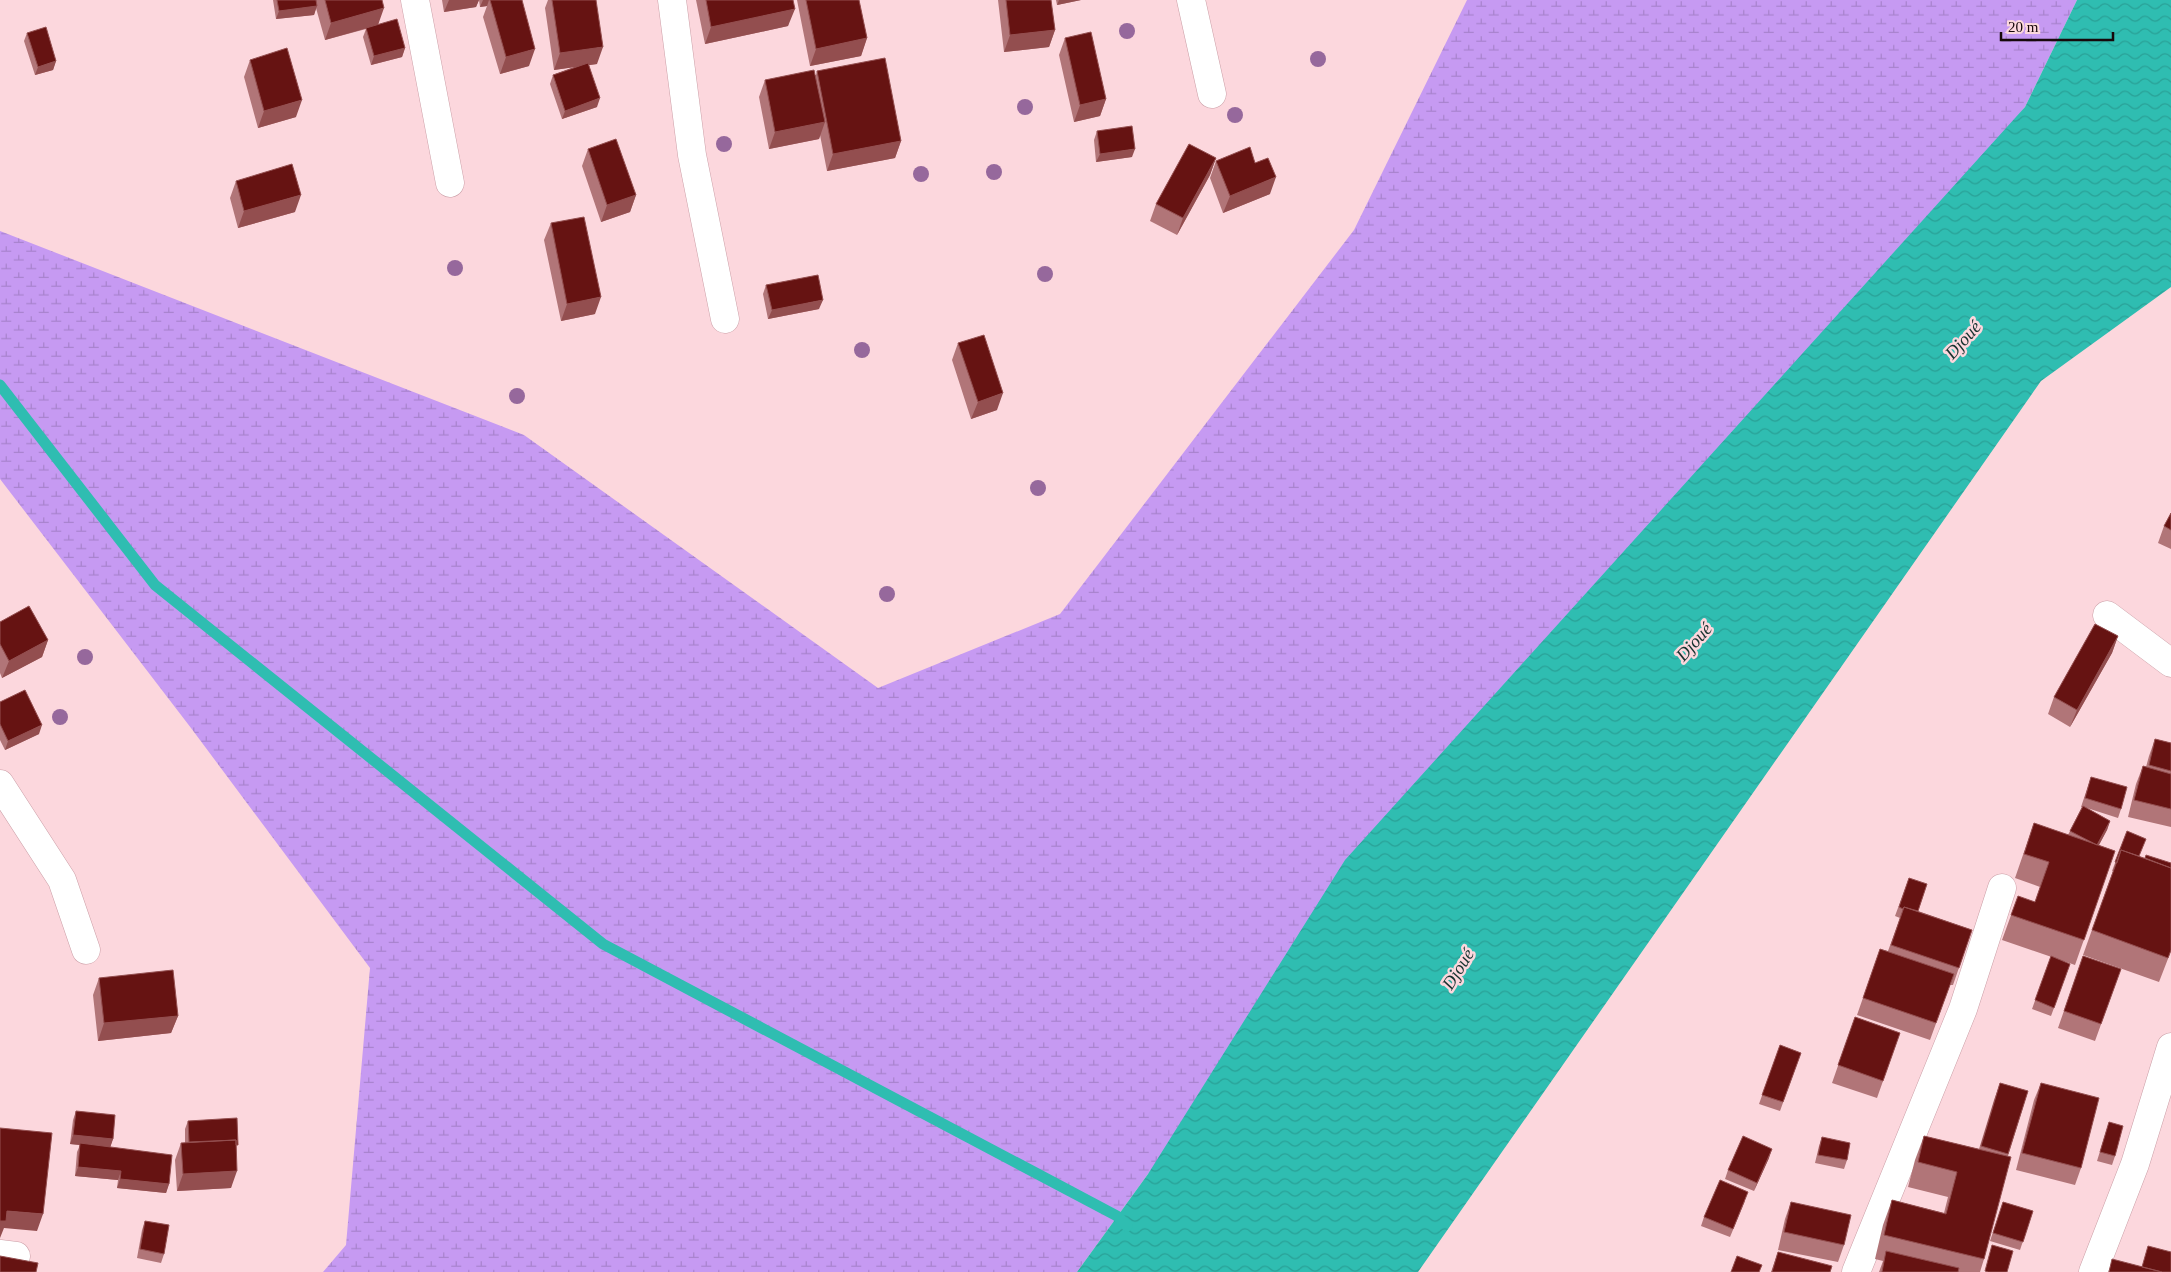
<svg xmlns="http://www.w3.org/2000/svg" width="2171" height="1272" viewBox="0 0 2171 1272" font-family="'Times New Roman',serif">
<defs>
<pattern id="wetland-marsh" width="20" height="14" patternUnits="userSpaceOnUse" patternTransform="scale(1.25)"><rect width="20" height="14" fill="#c69af2"/><path d="M1 5h8M5 5V1M11 12h8M15 12V8" fill="none" stroke="#a983ce"/></pattern>
<pattern id="water-waves" width="16" height="10" patternUnits="userSpaceOnUse" patternTransform="scale(1.25)"><rect width="16" height="10" fill="#2fbdb1"/><path d="M0 5q4-4 8 0t8 0" fill="none" stroke="#29a197"/></pattern>
</defs>
<rect width="100%" height="100%" fill="#fcd7dd"/>
<path fill="url(#wetland-marsh)" d="M1467 0H2077L2025 107 1148 1174 1077 1272H323L346 1245 370 968 191 728 0 479V231L524 435 878 688 1060 614 1354 230Z"/>
<path fill="url(#water-waves)" d="M2077 0H2171V287L2041 381 1418 1272H1077L1148 1174 1345 860 2025 107Z"/>
<g fill="none" stroke-linecap="round" stroke-linejoin="round">
<path stroke="#2fbdb1" stroke-width="11" d="M0 385 155 585 603 944 1117 1216 1127 1226"/>
<defs>
<path id="minor" d="M415 0 450 183
M672 0 692 155 725 319
M1191 0 1212 94
M2107 615 2171 663
M0 784 62 880 86 950
M0 1254 16 1256
M1856 1272 1963 1009 2002 888
M2093 1272 2135 1164 2171 1047"/>
</defs>
<use href="#minor" stroke="#cb9fa7" stroke-width="29"/>
<use href="#minor" stroke="#fff" stroke-width="28"/>
</g>
<g fill="#96689c">
<circle cx="1127" cy="31" r="8"/>
<circle cx="1318" cy="59" r="8"/>
<circle cx="1025" cy="107" r="8"/>
<circle cx="1235" cy="115" r="8"/>
<circle cx="724" cy="144" r="8"/>
<circle cx="994" cy="172" r="8"/>
<circle cx="921" cy="174" r="8"/>
<circle cx="455" cy="268" r="8"/>
<circle cx="1045" cy="274" r="8"/>
<circle cx="862" cy="350" r="8"/>
<circle cx="517" cy="396" r="8"/>
<circle cx="1038" cy="488" r="8"/>
<circle cx="887" cy="594" r="8"/>
<circle cx="85" cy="657" r="8"/>
<circle cx="60" cy="717" r="8"/>
</g>
<path fill="#b17578" d="M273 0H382L378 25 405 48 402 57 371 65 363 37 366 29 325 40 316 8 314 15 276 19Z
M442 0H479L476 7 444 12Z
M479 0H524H522L529 66 500 74 483 17 487 6 480 7Z
M548 0H596L597 64 589 65 597 107 562 119 550 84 553 75 574 67 554 70 545 8Z
M696 0H793L788 26 705 44Z
M797 0H859L867 38 861 56 810 66Z
M998 0H1051L1055 30 1049 47 1004 52Z
M1056 0H1081L1057 5Z
M27 33 56 61 53 70 35 75 24 41Z
M1065 38 1106 99 1100 116 1074 122 1059 55Z
M250 60 296 117 258 128 244 77Z
M817 71 901 141 895 158 827 171 820 135 819 139 769 149 759 97 765 80 816 75Z
M1097 131 1132 157 1096 162 1094 140Z
M588 149 636 195 630 212 601 222 582 166Z
M1216 158 1210 175 1177 235 1150 221 1156 204Z
M1216 161 1255 163 1270 194 1223 213 1210 178Z
M236 181 295 212 238 228 230 198Z
M551 223 595 314 561 321 544 240Z
M766 285 819 309 768 319 763 294Z
M958 343 997 410 971 419 952 360Z
M2171 513V549L2158 543 2164 526Z
M0 622 48 640 42 657 2 678 0 673Z
M2118 636 2112 653 2070 727 2048 714 2054 697Z
M0 702 39 734 5 750 0 740Z
M2155 739 2171 743V827L2128 817 2136 784 2143 766 2146 767 2149 756Z
M2091 777 2121 809 2118 818 2087 808 2110 821 2107 830 2099 845 2115 851 2075 965 2002 940 2018 896 2035 902 2040 887 2015 878 2034 823 2068 835 2082 807H2081Z
M2127 831 2139 856 2145 858 2171 951 2159 982 2083 955 2113 871H2112Z
M1909 878 1918 911 1972 930 1953 985H1950L1930 1040 1857 1015 1880 949 1888 951 1900 918 1895 916Z
M2051 956 2070 964 2051 1016 2032 1009Z
M2083 956 2121 969 2095 1041 2058 1028Z
M99 978 178 1016 171 1033 98 1041 93 995Z
M1855 1017 1900 1033 1877 1098 1832 1083Z
M1780 1045 1801 1053 1780 1111 1759 1104Z
M2000 1083 2028 1091 2008 1156 1984 1259 1980 1272H1879L1883 1261 1875 1259 1883 1225 1892 1200 1944 1213 1948 1197 1908 1187 1915 1160 1924 1136 1979 1149 1994 1100Z
M2041 1083 2081 1168 2075 1185 2016 1170 2034 1100Z
M76 1111 113 1139 110 1147 169 1184 166 1193 117 1188 118 1180 75 1176 77 1152 80 1145 70 1144 73 1120Z
M188 1121 236 1150 231 1188 177 1191 175 1160 181 1143H185V1129Z
M2109 1122 2115 1156 2112 1165 2097 1161Z
M1822 1137 1847 1160 1844 1169 1815 1163 1819 1146Z
M1769 1158 1754 1191 1725 1179 1728 1170Z
M1745 1201 1730 1237 1701 1226 1704 1217Z
M1791 1202 1844 1245 1838 1262 1778 1250 1785 1219Z
M2003 1202 2033 1211 2020 1250 1990 1241Z
M145 1221 164 1254 161 1263 137 1258 142 1230Z
M1778 1252 1830 1272H1771Z"/>
<path fill="#934e4f" d="M449 0H479L476 7 444 12Z
M483 0H489L487 6 480 7Z
M1059 0H1081L1057 5Z
M317 6 314 15 276 19 279 11Z
M384 8 378 25 325 40 331 23Z
M795 9 788 26 705 44 711 27Z
M1055 30 1049 47 1004 52 1010 35Z
M867 38 861 56 810 66 816 49Z
M603 47 597 64 554 70 560 53Z
M405 48 402 57 371 65 374 56Z
M535 49 529 66 500 74 506 57Z
M56 61 53 70 35 75 38 67Z
M600 98 597 107 562 119 565 111Z
M1106 99 1100 116 1074 122 1080 105Z
M302 100 296 117 258 128 264 111Z
M825 122 819 139 769 149 775 132Z
M901 141 895 158 827 171 833 154Z
M1135 149 1132 157 1096 162 1100 154Z
M1216 158 1210 175 1177 235 1183 218Z
M1276 177 1270 194 1223 213 1230 196Z
M301 195 295 212 238 228 244 211Z
M636 195 630 212 601 222 607 205Z
M601 297 595 314 561 321 567 304Z
M823 300 819 309 768 319 772 310Z
M1003 393 997 410 971 419 978 402Z
M2118 636 2112 653 2070 727 2077 710Z
M48 640 42 657 2 678 9 661Z
M42 725 39 734 5 750 8 741Z
M2110 821 2107 830 2094 854 2097 845Z
M178 1016 171 1033 98 1041 104 1023Z
M73 1135 113 1139 110 1148 80 1143V1145L70 1144Z
M1772 1149 1769 1158 1754 1191 1757 1183Z
M78 1167 121 1171 118 1180 75 1176Z
M237 1171 231 1188 177 1191 183 1174Z
M120 1179 169 1184 166 1193 117 1188Z
M7 1211 43 1214 37 1231 4 1228 0 1238V1221Z"/>
<path fill="#661312" stroke="#934e4f" d="M277 0H316L317 6 279 11Z
M325 0H382L384 8 331 23Z
M490 0H522L535 49 506 57Z
M552 0H596L603 47 560 53Z
M706 0H793L795 9 711 27Z
M806 0H859L867 38 816 49Z
M1006 0H1051L1055 30 1010 35Z
M397 19 405 48 374 56 366 28Z
M46 27 56 61 38 67 27 33Z
M1091 32 1106 99 1080 105 1065 38Z
M287 48 302 100 264 111 250 60Z
M885 58 901 141 833 154 817 71Z
M588 63 600 98 565 111 553 75Z
M814 70 825 122 775 132 765 80Z
M1132 126 1135 149 1100 154 1097 131Z
M616 139 636 195 607 205 588 149Z
M1189 144 1216 158 1183 218 1156 204Z
M1250 147 1255 163 1268 158 1276 177 1230 196 1216 161Z
M292 164 301 195 244 211 236 181Z
M584 217 601 297 567 304 551 223Z
M818 275 823 300 772 310 766 285Z
M984 335 1003 393 978 402 958 343Z
M2171 513V530L2164 526Z
M29 606 48 640 9 661 0 644V622Z
M2095 624 2118 636 2077 710 2054 697Z
M25 690 42 725 8 741 0 724V702Z
M2155 739 2171 743V771L2149 765Z
M2143 766 2171 774V809L2134 800Z
M2091 777 2127 787 2121 809 2085 798Z
M2083 806 2110 821 2097 845 2070 831Z
M2034 823 2115 851 2084 940 2011 915 2018 896 2035 902 2049 862 2024 854Z
M2127 831 2146 839 2139 856 2121 850 2117 863 2115 862Z
M2121 850 2171 868V950L2168 958 2092 930Z
M2146 855 2171 863V868L2145 858Z
M1909 878 1927 884 1918 911 1904 907 1903 909 1899 907Z
M1904 907 1972 930 1959 968 1891 945Z
M1880 949 1954 974 1936 1023 1863 998Z
M2051 956 2070 964 2054 1008 2035 1000Z
M2083 956 2121 969 2101 1024 2064 1011Z
M173 970 178 1016 104 1023 99 978Z
M1855 1017 1900 1033 1883 1081 1838 1065Z
M1780 1045 1801 1053 1783 1102 1762 1095Z
M2000 1083 2028 1091 2008 1154 1981 1146Z
M2041 1083 2099 1098 2081 1168 2022 1153Z
M76 1111 115 1115 113 1139 73 1135Z
M237 1118 238 1145H236V1140L189 1142 188 1121Z
M2109 1122 2123 1126 2115 1156 2100 1152Z
M0 1128 52 1133 43 1214 7 1211 6 1221H0Z
M1743 1136 1772 1149 1757 1183 1728 1170Z
M1924 1136 2011 1157 1984 1259 1884 1235 1892 1200 1946 1214 1957 1172 1918 1162Z
M1822 1137 1850 1143 1847 1160 1818 1155Z
M236 1140 237 1171 183 1174 181 1143Z
M80 1143 172 1155 169 1184 120 1179 121 1171 78 1167Z
M1720 1180 1748 1192 1733 1229 1704 1217Z
M1791 1202 1851 1215 1844 1245 1784 1232Z
M2003 1202 2033 1211 2023 1242 1993 1233Z
M145 1221 169 1225 164 1254 140 1249Z
M1992 1245 2013 1251 2007 1272H1988L1985 1271Z
M2148 1246 2171 1252V1272H2162L2142 1267Z
M1886 1251 1959 1268 1958 1272H1882Z
M1778 1252 1832 1266 1830 1272H1772Z
M0 1256 38 1263 36 1272H0Z
M1737 1256 1762 1265 1759 1272H1731Z
M2112 1259 2162 1272H2109Z"/>
<g text-anchor="middle" stroke-width="5" stroke-linejoin="round" paint-order="stroke">
<g font-size="18" font-style="italic" fill="#16322f" stroke="#fcd7dd">
<text transform="translate(1963 340) rotate(-48)" y="6">Djoué</text>
<text transform="translate(1694 642) rotate(-48)" y="6">Djoué</text>
<text transform="translate(1458 969) rotate(-58)" y="6">Djoué</text>
</g>
</g>
<path d="M2001 32v8h112v-8" fill="none" stroke="#17080b" stroke-width="2.5"/>
<text x="2008" y="32" font-size="15" fill="#17080b" stroke="#fcd7dd" stroke-width="4" paint-order="stroke">20 m</text>
</svg>
